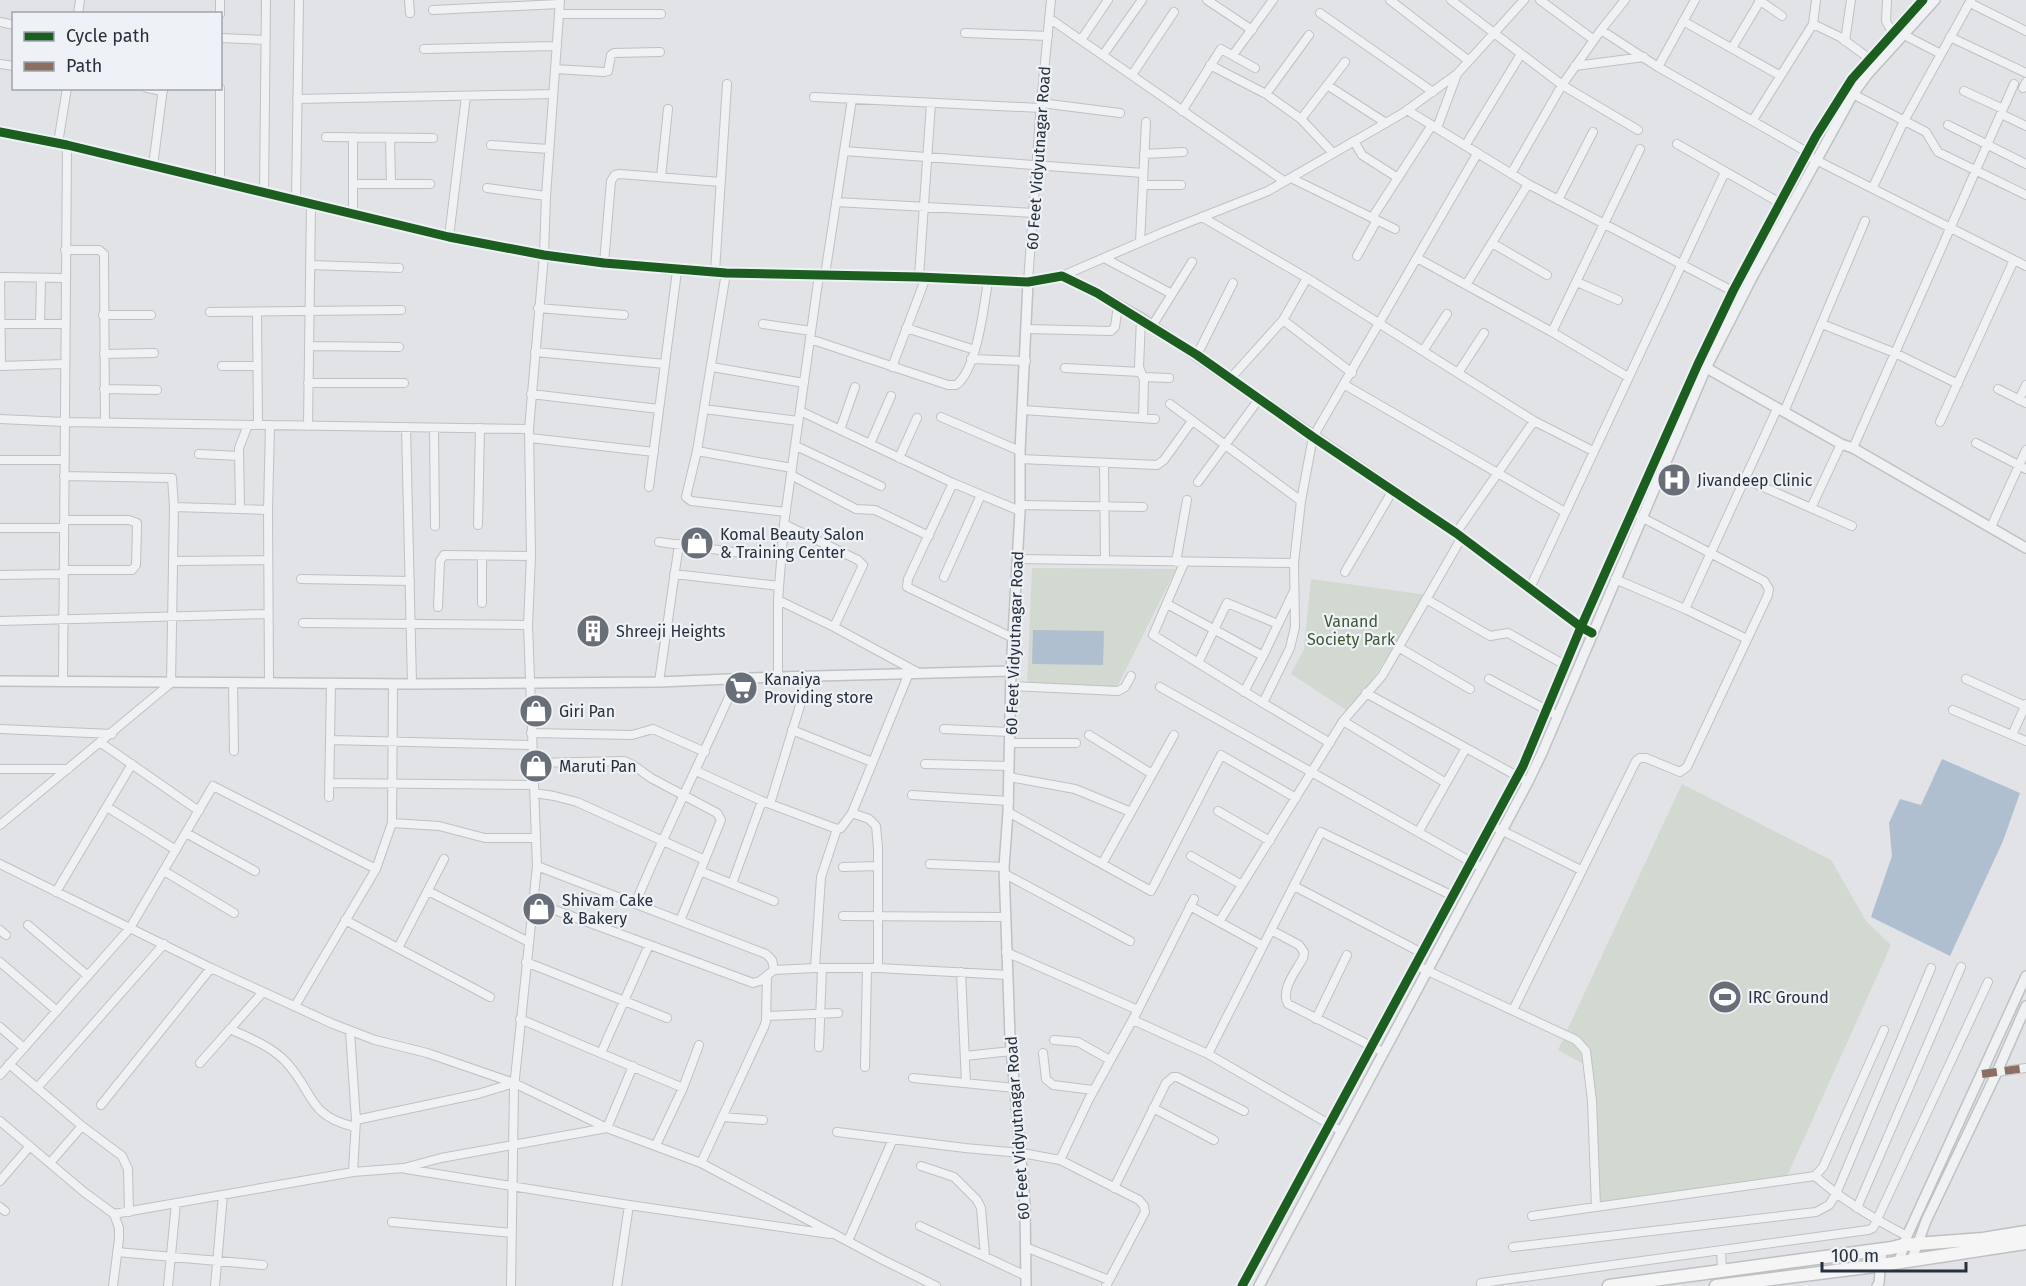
<svg xmlns="http://www.w3.org/2000/svg" width="2026" height="1286" viewBox="0 0 2026 1286" font-family="'Fira Sans',sans-serif">
<rect width="100%" height="100%" fill="#e1e3e6"/>
<path fill="#d1d9d1" d="M1032 568 1176 569 1116 689 1027 687Z
M1311 579 1427 595 1351 713 1291 674 1304 649Z
M1682 784 1831 860 1866 921 1891 945 1783 1185 1600 1208 1591 1068 1558 1050Z"/>
<path fill="#b0bfd0" d="M1033 630 1104 631 1103 665 1032 664Z
M1942 759 2020 793 2003 841 1950 956 1871 917 1892 856 1889 823 1900 799 1921 805Z"/>
<g fill="none" stroke-linecap="round" stroke-linejoin="round">
<defs>
<path id="minor" d="M409 0 410 13
M1207 0 1252 30
M1390 0 1469 61
M1451 0 1562 85 1638 130
M1540 0 1594 40
M1759 0 1782 16
M1887 0 1886 21 1895 38
M1970 3 2026 31
M433 10 559 4
M1320 13 1433 92
M78 14 80 0
M220 14V0
M559 14H661
M1049 18 1284 181
M1683 21 1779 75
M0 22 14 25
M1813 24 1840 37 1870 59
M1601 30 1658 67 1807 152
M965 33 1048 36
M1904 35 1941 54
M1950 37 2026 73
M220 38 265 40
M1081 40 1108 0
M1845 41 1851 0
M1732 48 1760 1
M424 49 557 46
M1103 55 1142 0
M1233 55 1273 0
M0 64 14 66
M1210 65 1266 94 1301 119 1333 153
M1575 66 1644 57
M1658 67 1695 0
M555 69 604 72 608 71 611 55 614 53 660 52
M1132 75 1174 12
M1327 85 1386 123
M147 88 163 91
M2023 88 2026 82
M1964 91 2003 109
M1849 92 1926 132 1938 152 2026 195
M1266 94 1309 35
M814 97 1041 108
M297 99 553 94
M1041 103 1120 113
M1407 110 1528 184 1742 296
M1182 111 1221 49 1255 68
M2001 114 2026 126
M1301 119 1345 62
M1753 120 1813 24 1816 0
M1948 125 2026 164
M1437 128 1457 74
M0 132 67 145 449 237 544 255 677 271 919 277 1028 282 1041 103 1051 0
M326 137 433 138
M353 137V214
M390 138 391 184
M1354 141 1362 155 1398 178
M58 143 67 88
M1677 144 1789 208
M491 145 549 149
M1465 146 1521 54
M844 151 1143 173
M1144 154 1183 152
M1806 155 2026 266
M153 166 163 88
M1511 174 1562 85 1601 30 1625 0
M661 177 668 109
M1291 178 1395 229
M220 183V88
M353 184H430
M1143 185H1181
M1873 187 1904 121 1971 0
M487 188 546 196
M264 194 266 0
M1558 200 1593 132
M296 202 299 0
M836 202 1034 213
M1202 217 1307 278 1534 421 1593 451
M1372 218 1432 125
M449 237 466 96
M1140 242 1146 122
M1492 243 1547 275
M65 250H99L104 254 105 422
M1357 256 1377 220
M1104 258 1172 294
M1417 258 1552 332 1628 377
M604 263 611 181 615 175 620 174 720 182
M310 265 399 268
M715 272 727 84
M726 273 697 451 686 497 691 501 786 512
M825 275 852 99
M1062 276 1164 232 1268 191 1403 113 1457 74 1524 0
M0 277 1 366
M0 277 64 278
M919 277 931 103
M1577 282 1618 300
M1466 285 1528 184
M538 308 624 315
M210 312 401 310
M257 312 258 425
M103 315H151
M1141 318 1139 367 1144 380 1143 418
M1283 320 1352 373
M0 324H64
M40 324 41 278
M763 324 811 331
M1822 324 1895 353 1958 384
M1152 326 1192 262
M906 328 975 350
M1027 329 1111 331 1115 327 1118 305
M1552 332 1640 149
M810 339 948 385H956C977 370 984 306 988 281
M309 346 399 347
M1423 351 1447 314
M535 352 665 364
M104 354 154 353
M1197 355 1233 283
M971 359 1026 361
M0 366 64 364
M222 366H257
M712 367 804 383
M892 367 926 277
M1065 368 1140 372
M1458 373 1484 333
M1144 377 1169 378
M1230 379 1283 320 1307 278
M308 383H404
M1345 385 1565 512
M104 389 157 390
M1998 389 2026 403
M531 394 659 409
M2019 400 2026 385
M1170 404 1301 501
M704 409 798 421
M1023 410 1155 419
M800 411 953 483 1020 511
M1784 412 1865 221
M941 417 1020 451
M0 419 64 422 529 429
M1940 422 2014 260
M308 426 311 205
M406 427 412 684
M434 428 435 526
M840 430 855 387
M530 438 654 452
M1976 443 2026 469
M870 444 891 396
M796 446 881 486
M1853 448 2014 84
M697 451 792 468
M199 454 239 456
M899 458 917 418
M1020 459 1157 465 1164 460 1192 421
M0 460H64
M1104 463 1105 560
M791 475 856 509 875 510 929 536
M1745 479 1852 526
M1198 482 1259 399
M953 483 908 579 907 587 1013 638
M649 487 677 271
M1020 505 1143 507
M174 507 268 510
M1811 508 1841 444
M240 509 239 448 248 425
M784 524 858 560 863 565 834 627
M478 525 480 428
M1991 527 2026 450
M0 528H64
M1456 533 1534 421
M659 542 749 554
M482 556V603
M1018 559 1294 563
M173 561 268 560
M1176 562 1187 500
M1184 563 1153 635 1263 703
M64 570H132L136 565 137 527V523L129 520H64
M1345 572 1393 490
M674 574 779 586
M0 575 63 574
M944 577 981 495
M301 579 410 581
M1615 579 1685 609 1747 639
M1530 588 1725 172
M1426 599 1490 636 1508 633 1565 665
M778 600 834 627 917 672
M1167 604 1263 656 1294 591
M438 607 440 561 444 555 531 556
M1685 609 1777 409
M0 621 268 614
M303 623 528 625
M1398 647 1470 689
M1198 663 1227 603 1278 624
M778 677V600L784 524 819 275
M1489 679 1558 716
M1966 679 2025 706
M63 682 67 145
M233 682 234 751
M269 682 268 510 270 425
M659 682 679 544
M1010 686 1118 691 1125 687 1131 676
M1160 687 1482 868
M1244 692 1263 656
M1366 693 1528 782
M1953 710 2026 741
M1343 721 1446 783
M0 729 112 734
M944 729 1010 732
M792 730 872 762
M531 733 632 735 653 729 705 752
M1089 735 1152 774
M2012 735 2026 704
M330 740 532 745
M101 743 199 811
M1010 743H1076
M1330 743 1263 703 1290 648 1295 627 1294 563 1301 501 1313 437 1477 154
M533 763 624 761 633 765 651 778 717 813 721 820 680 921
M925 764 1009 766
M0 769H68
M696 771 762 801 837 829 841 828 852 813 909 673
M1009 777 1075 789 1131 812
M329 783 534 785
M535 793 554 796 577 802 705 860
M912 795 1009 801
M329 797 331 683
M770 804 809 676
M107 807 176 850
M1218 811 1270 841
M1008 812 1151 891 1221 755 1296 798
M852 813 869 819 876 826 878 848V968
M392 823 439 826 485 838H536
M0 825 171 683 174 507 172 478 64 476
M1491 825 1581 870
M1419 831 1466 748
M186 833 255 871
M1191 856 1242 885
M0 864 211 968 333 1024 375 1040 427 1053 514 1083 607 1128 701 1163 883 1260 936 1286
M930 864 1004 867
M1102 864 1174 735
M537 866 766 954 772 960 774 970
M843 867 878 866
M164 871 234 913
M700 871 774 901
M1005 874 1130 941
M732 884 762 801
M1294 886 1422 953
M428 891 529 942
M56 892 132 764
M533 902 753 983 760 981 774 970 815 968H878L1008 975
M635 904C667 827 704 754 737 679
M1190 906 1263 946
M843 916 1005 917
M345 920 490 997
M1219 922 1343 721 1382 676 1462 537
M28 925 88 976
M0 930 6 935
M1271 930 1299 945 1304 952 1303 958C1296 971 1280 990 1288 1004L1383 1052
M398 948 444 859
M1006 952 1138 1010
M0 962 57 1011
M526 962 667 1018
M1415 965 1576 1040 1586 1051 1592 1101 1596 1207
M815 968 821 877 837 829
M961 972 966 1083
M295 1006 376 869 392 823 393 684
M1513 1010 1636 761 1640 758H1646L1680 772 1687 767 1768 595 1769 589 1764 581 1641 517
M767 1016 838 1013
M520 1019 683 1088
M1316 1019 1347 955
M1133 1020 1208 1054 1341 1131
M0 1027 24 1048
M230 1029C249 1038 271 1046 286 1062 315 1093 307 1116 355 1127
M350 1032 356 1120 353 1172
M1054 1040 1078 1042 1110 1060
M819 1047 822 968
M601 1053 649 945
M1043 1053 1046 1079 1053 1085 1093 1090
M1208 1054 1321 832 1453 896
M965 1056 1011 1051
M200 1063 263 992
M9 1064 82 1126 122 1156 128 1169 129 1212
M865 1067 867 968
M1982 1074 2026 1068
M0 1075 130 928 213 786 376 869
M913 1078 1015 1088
M37 1088 164 944
M101 1105 211 968
M1153 1108 1214 1140
M722 1117 763 1120
M356 1120 478 1094 514 1083
M0 1121 84 1192 114 1214 119 1228V1239L113 1286
M837 1132 965 1148 1022 1153 1060 1160 1139 1200 1144 1206 1145 1212 1106 1286
M656 1145 683 1088 699 1045
M1060 1160 1089 1099 1138 1010 1194 899
M50 1163 82 1126
M701 1163 764 1027 766 1021 767 976
M921 1166 954 1177 977 1200 981 1208 985 1256
M406 1169 629 1205 830 1234
M1815 1176C1843 1201 1874 1219 1907 1236
M0 1181 30 1146
M1114 1188 1166 1083 1173 1077H1177L1244 1111
M0 1207 5 1211
M1857 1208 1961 967
M114 1214 353 1172 404 1168 441 1158 607 1128 633 1066
M1532 1216 1815 1176 1823 1167 1884 1030
M392 1222 512 1233
M920 1226 1026 1276
M848 1241 893 1139
M1025 1247 1109 1280
M1513 1247 1816 1212 1829 1205 1836 1194 1931 968
M1721 1250 1722 1271
M117 1252 263 1265
M1481 1283 1868 1230 1873 1228 1988 982
M168 1286 176 1203
M215 1286 223 1195
M511 1286 514 1088 537 866 528 625 531 556 529 429 544 255 546 196 560 0
M617 1286 629 1205"/>
<path id="tertiary" d="M1703 366 1841 444 1853 448 2026 548
M0 681 412 684 659 682 778 677 1011 671
M1912 1259 1926 1221 1997 1072 2026 1006
M1899 1261 1907 1236 2026 976
M1026 1286 1025 1204 1010 1037 1004 867 1008 812 1011 671 1020 511V451L1028 282 1062 276 1097 293 1141 318 1456 533 1581 627 1592 633
M1242 1286 1523 766 1581 627 1698 364 1733 291 1780 203 1816 136 1852 79 1923 0
M1259 1286 1528 782 1542 753 1706 368 1754 274 1853 94 1867 75 1935 0
M1877 1286 1879 1283 1882 1249"/>
<path id="primary" d="M1609 1286 1892 1248 1903 1245 1983 1239 2026 1232
M1716 1286 1875 1266 2026 1243"/>
</defs>
<use href="#minor" stroke="#bfc1c4" stroke-width="10"/>
<use href="#tertiary" stroke="#bfc1c4" stroke-width="12"/>
<use href="#primary" stroke="#bec0c3" stroke-width="15"/>
<use href="#minor" stroke="#f0f1f2" stroke-width="8"/>
<use href="#tertiary" stroke="#f0f1f2" stroke-width="9"/>
<use href="#primary" stroke="#f5f5f6" stroke-width="12"/>
<path stroke="#8d6e63" stroke-width="8" stroke-dasharray="15 8" stroke-linecap="butt" d="M1982 1074 2026 1068"/>
<defs>
<path id="cycleway" d="M0 132 67 145 449 237 544 255 604 263 726 273 919 277 1028 282 1062 276 1097 293 1197 355 1313 437 1456 533 1581 627 1592 633
M1242 1286 1523 766 1581 627 1698 364 1733 291 1780 203 1816 136 1852 79 1923 0"/>
</defs>
<use href="#cycleway" stroke="#eef1f5" stroke-width="13"/>
<use href="#cycleway" stroke="#1b5e20" stroke-width="9"/>
</g>
<defs>
<symbol id="hospital-disc" viewBox="-11 -11 22 22"><circle r="9.5" fill="#696f79" stroke="#eef1f5"/><path d="M-5-5h3v3.5h4V-5h3V5h-3V1.5h-4V5h-3Z" fill="#fff"/></symbol>
<symbol id="shop-disc" viewBox="-11 -11 22 22"><circle r="9.5" fill="#696f79" stroke="#eef1f5"/><path d="M-5-2.5h2.3a2.7 3.5 0 0 1 5.4 0H5L5.5 6h-11ZM-1.5-2.5h3a1.5 2.3 0 0 0-3 0Z" fill="#fff"/></symbol>
<symbol id="building-disc" viewBox="-11 -11 22 22"><circle r="9.5" fill="#696f79" stroke="#eef1f5"/><path d="M-4-6H4V6H1V3H-1V6H-4ZM-2.5-4.3h1.7v1.8h-1.7ZM.8-4.3h1.7v1.8H.8ZM-2.5-1h1.7V.8h-1.7ZM.8-1h1.7V.8H.8Z" fill="#fff"/></symbol>
<symbol id="supermarket-disc" viewBox="-11 -11 22 22"><circle r="9.5" fill="#696f79" stroke="#eef1f5"/><path d="M-6-5.5h2.5l.6 2H6L4.5 2H-2.5L-4.4-4H-6ZM-1.5 3.2a1.3 1.3 0 1 0 .1 0ZM3 3.2a1.3 1.3 0 1 0 .1 0Z" fill="#fff"/></symbol>
<symbol id="stadium-disc" viewBox="-11 -11 22 22"><circle r="9.5" fill="#696f79" stroke="#eef1f5"/><path d="M0-5a6.5 5 0 1 0 0 10a6.5 5 0 1 0 0-10ZM-3.5-1.8h7v3.6h-7Z" fill="#fff"/></symbol>
</defs>
<g fill-rule="evenodd">
<use href="#hospital-disc" x="1655" y="461" width="38" height="38"/>
<use href="#shop-disc" x="678" y="524" width="38" height="38"/>
<use href="#building-disc" x="574" y="612" width="38" height="38"/>
<use href="#supermarket-disc" x="722" y="669" width="38" height="38"/>
<use href="#shop-disc" x="517" y="692" width="38" height="38"/>
<use href="#shop-disc" x="517" y="747" width="38" height="38"/>
<use href="#shop-disc" x="520" y="890" width="38" height="38"/>
<use href="#stadium-disc" x="1706" y="978" width="38" height="38"/>
</g>
<g text-anchor="middle" stroke-width="4.5" stroke-linejoin="round" paint-order="stroke">
<g font-size="16" fill="#28303e" stroke="#eef1f5">
<text transform="translate(1038 158) rotate(-86)" y="6">60 Feet Vidyutnagar Road</text>
<text transform="translate(1014 643) rotate(-88)" y="6">60 Feet Vidyutnagar Road</text>
<text transform="translate(1017 1128) rotate(-94)" y="6">60 Feet Vidyutnagar Road</text>
</g>
<g font-size="16" fill="#28303e" stroke="#eef1f5" text-anchor="start">
<text x="1697" y="486">Jivandeep Clinic</text>
<text x="720" y="540">Komal Beauty Salon<tspan x="720" dy="18">&amp; Training Center</tspan></text>
<text x="616" y="637">Shreeji Heights</text>
<text x="764" y="685">Kanaiya<tspan x="764" dy="18">Providing store</tspan></text>
<text x="559" y="717">Giri Pan</text>
<text x="559" y="772">Maruti Pan</text>
<text x="562" y="906">Shivam Cake<tspan x="562" dy="18">&amp; Bakery</tspan></text>
<text x="1748" y="1003">IRC Ground</text>
</g>
<g font-size="16" fill="#3c5a36" stroke="#eef1f5">
<text x="1351" y="627">Vanand<tspan x="1351" dy="18">Society Park</tspan></text>
</g>
</g>
<rect x="12" y="12" width="210" height="78" fill="#eef1f5" stroke="#9fa4ac" stroke-width="1.5"/>
<rect x="24" y="32" width="30" height="9" fill="#1b5e20" stroke="#9fa4ac" stroke-width="1.5"/>
<text x="66" y="42" font-size="18" fill="#28303e">Cycle path</text>
<rect x="24" y="62" width="30" height="9" fill="#8d6e63" stroke="#9fa4ac" stroke-width="1.5"/>
<text x="66" y="72" font-size="18" fill="#28303e">Path</text>
<path d="M1822 1262v9h144v-9" fill="none" stroke="#28303e" stroke-width="3"/>
<text x="1831" y="1262" font-size="18" fill="#28303e" stroke="#eef1f5" stroke-width="4.5" paint-order="stroke">100 m</text>
</svg>
